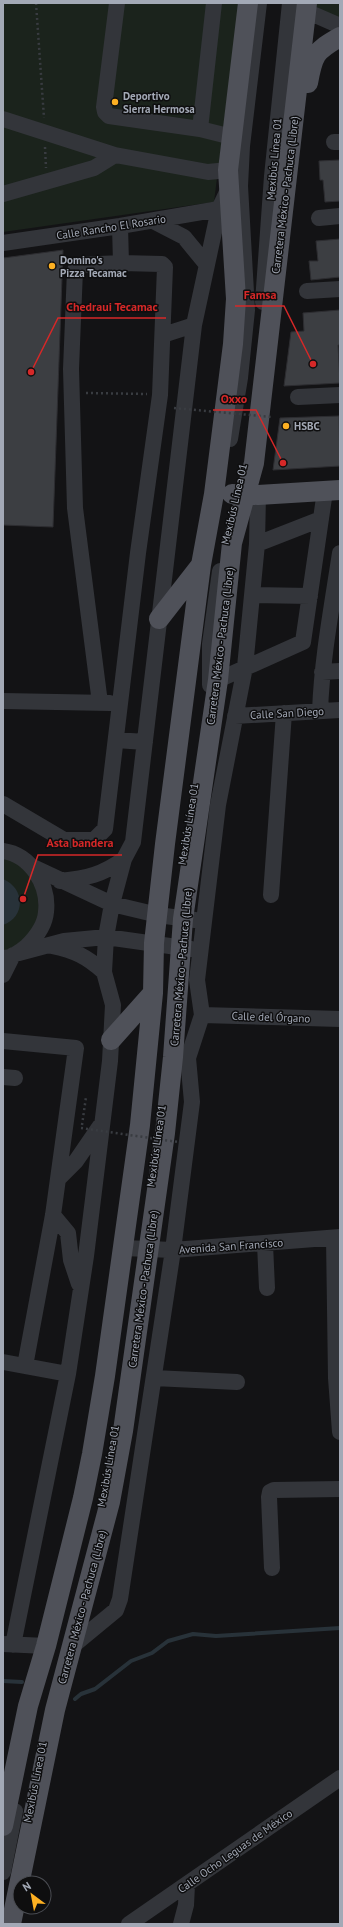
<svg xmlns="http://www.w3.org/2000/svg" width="343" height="1927" viewBox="0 0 343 1927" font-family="'PT Sans',sans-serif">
<rect width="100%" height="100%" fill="#131315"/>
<path fill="#1b231c" d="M3 3H239L214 202 3 232Z
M310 3H340V23L317 17Z
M3 855 37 876 40 923 18 947 3 951Z"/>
<path fill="#283239" d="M3 879C25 888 26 917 3 925Z"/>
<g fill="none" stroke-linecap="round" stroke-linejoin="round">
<path stroke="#283239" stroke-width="4" d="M3 1681 22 1682
M75 1699 81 1694 95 1689 131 1661 152 1653 168 1641 193 1634 216 1636 340 1628"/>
</g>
<path fill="#3c3e42" stroke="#2d2d31" d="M340 160V201L325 202 323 180H320L319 161Z
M340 239V277L311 280 309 261H318L316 241Z
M63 250 53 527 3 525V258Z
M340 310V345H338L340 383 284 386 291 332 304 331 303 313Z
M339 416 340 466 273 470 280 418Z"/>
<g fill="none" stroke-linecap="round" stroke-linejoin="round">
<path stroke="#393c41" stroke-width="2.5" stroke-dasharray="2 3" stroke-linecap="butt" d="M36 3 44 118
M45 147 46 168
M86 393 147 394
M82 1125 86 1097"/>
<path stroke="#33353a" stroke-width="16" d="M117 3 104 107 105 112 109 116 200 129 232 137
M305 19 315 15 340 26
M3 119 115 155
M200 129 214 3
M334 142H340
M3 194 94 168 115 155 208 172 228 170
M319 218 340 216
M153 221 184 237 207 265
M120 226 121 263
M3 243 120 226 219 209
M307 291 340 289
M263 302 272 176 290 3
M163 335 194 325
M298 397 340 395
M230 439 240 378 247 310 240 186 242 146 259 3
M257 544 321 519
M252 595 310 596
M322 672 340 671
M218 680 303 642 325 491
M210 685V644L220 571
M3 701 110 703
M320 711C322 658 332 606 340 553
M235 716 340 710
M116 740 145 742
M3 804 64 840H94L105 829 138 553 160 395 165 267 162 264 121 263 78 265 75 270 71 369 75 508 100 703
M3 851C31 855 49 885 46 912 45 925 36 937 27 946 20 952 12 958 3 958
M33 867 112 904 158 915 195 920
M60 881C87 878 102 875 124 859
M271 895 284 713
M52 946C75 951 86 956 104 972
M19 953 64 941 106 937 191 949
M3 975 13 955
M202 1015 340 1019
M3 1041 76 1048 53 1215 25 1366
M3 1077 15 1078
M59 1178 76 1161 100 1126
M53 1215 68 1233 71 1260 79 1284
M334 1238 336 1378 340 1432
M265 1244 267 1288
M123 1248 173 1250 340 1237
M3 1362 68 1374
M154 1378 237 1382
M272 1568 269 1497 270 1492 274 1490 340 1489
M3 1644 46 1646
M13 1645 68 1374 86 1256 110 1061 113 1005 104 972 106 937 112 904 124 859 133 842 194 325 219 209 229 188
M70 1648 116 1610 120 1599 173 1250 192 1102 188 1058 202 1015 197 980 218 805 245 667 257 544 258 495
M3 1872 15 1811
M129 1924 340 1778
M181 1924 186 1905 187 1885"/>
<path stroke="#4f5159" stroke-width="20" d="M308 83C313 55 315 51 340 37
M232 494 258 495 340 490
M159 619 201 565
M111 1040 153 993
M3 1826 28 1706 46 1646 83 1498 92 1454 105 1376 140 1125 153 993 154 943 165 844 201 565 214 494 233 344 236 299 228 170 248 3
M11 1924 55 1710 110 1502 123 1431 165 1133 173 1057 183 919 218 680 232 543 254 463 307 3"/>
<path stroke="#393c41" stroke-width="2.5" stroke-dasharray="2 3" stroke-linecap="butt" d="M174 408 272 417
M81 1128 178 1142"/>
</g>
<g fill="#fdb022" stroke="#0e0e0f" stroke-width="1.5">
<circle cx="115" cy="102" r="4"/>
<circle cx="52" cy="266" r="4"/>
<circle cx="286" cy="426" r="4"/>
</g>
<g text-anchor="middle" stroke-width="3" stroke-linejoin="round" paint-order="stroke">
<g font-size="11" font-weight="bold" fill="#a3a9b6" stroke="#0e0e0f" text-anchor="start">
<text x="123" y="100">Deportivo<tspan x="123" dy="13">Sierra Hermosa</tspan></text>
<text x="60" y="264">Domino's<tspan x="60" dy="13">Pizza Tecamac</tspan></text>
<text x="294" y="430">HSBC</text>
</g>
<g font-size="11" fill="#a3a9b6" stroke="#0e0e0f">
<text transform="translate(274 159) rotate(-85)" y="4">Mexibús Línea 01</text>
<text transform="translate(285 195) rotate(-83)" y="4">Carretera México - Pachuca (Libre)</text>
<text transform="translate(111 227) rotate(-9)" y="4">Calle Rancho El Rosario</text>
<text transform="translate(234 504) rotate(-77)" y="4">Mexibús Línea 01</text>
<text transform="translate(220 646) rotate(-83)" y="4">Carretera México - Pachuca (Libre)</text>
<text transform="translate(287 713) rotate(-3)" y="4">Calle San Diego</text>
<text transform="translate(188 824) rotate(-81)" y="4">Mexibús Línea 01</text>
<text transform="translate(181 967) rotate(-85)" y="4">Carretera México - Pachuca (Libre)</text>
<text transform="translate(271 1017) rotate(2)" y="4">Calle del Órgano</text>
<text transform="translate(156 1146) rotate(-82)" y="4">Mexibús Línea 01</text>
<text transform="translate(231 1246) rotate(-4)" y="4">Avenida San Francisco</text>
<text transform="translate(143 1289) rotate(-82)" y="4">Carretera México - Pachuca (Libre)</text>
<text transform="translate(108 1466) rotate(-80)" y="4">Mexibús Línea 01</text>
<text transform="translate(82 1607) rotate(-75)" y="4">Carretera México - Pachuca (Libre)</text>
<text transform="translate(35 1782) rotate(-79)" y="4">Mexibús Línea 01</text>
<text transform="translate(235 1851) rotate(-35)" y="4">Calle Ocho Leguas de México</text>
</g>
</g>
<path fill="none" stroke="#d62828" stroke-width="1.5" d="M313 364L284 306H235M31 372L58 318H166M283 463L256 410H213M23 899L38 855H122"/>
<g fill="#d62828" stroke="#0e0e0f" stroke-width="1.5">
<circle cx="313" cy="364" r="4"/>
<circle cx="31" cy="372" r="4"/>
<circle cx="283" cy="463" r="4"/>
<circle cx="23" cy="899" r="4"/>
</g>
<g font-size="12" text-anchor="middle" font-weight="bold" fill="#d62828" stroke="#0e0e0f" stroke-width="3" stroke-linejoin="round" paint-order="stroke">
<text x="260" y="299">Famsa</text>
<text x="112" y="311">Chedraui Tecamac</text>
<text x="234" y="403">Oxxo</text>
<text x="80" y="847">Asta bandera</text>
</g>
<rect width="343" height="1927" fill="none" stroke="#a3a9b6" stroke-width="8"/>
<g transform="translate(32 1895) rotate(328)"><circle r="19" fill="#0e0e0f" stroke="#4a4c52"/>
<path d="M0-3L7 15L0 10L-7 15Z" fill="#fdb022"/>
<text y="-6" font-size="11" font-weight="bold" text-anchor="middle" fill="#a3a9b6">N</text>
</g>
</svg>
